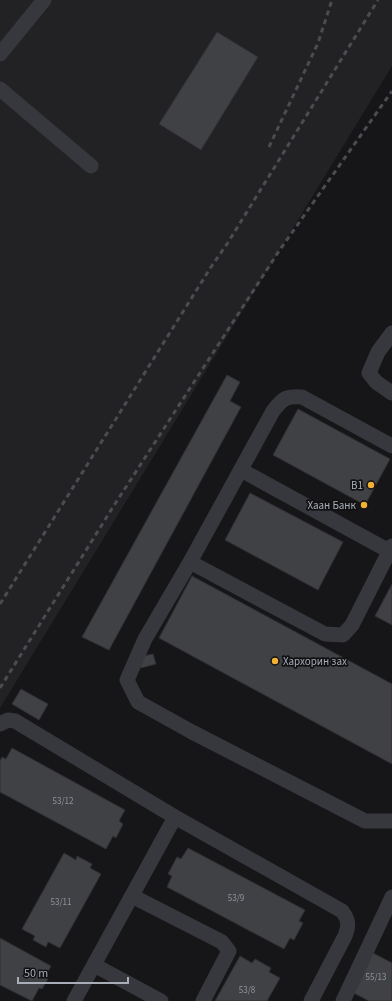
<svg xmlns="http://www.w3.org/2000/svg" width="392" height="1001" viewBox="0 0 392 1001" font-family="'Source Sans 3',sans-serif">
<rect width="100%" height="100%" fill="#161618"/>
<path fill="#222225" d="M0 0H392V66L0 708Z"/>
<path fill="#404145" stroke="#303034" d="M217 32 258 57 201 150 159 124Z
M227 375 240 382 230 401 241 407 109 650 82 637Z
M298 409 390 459 365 505 273 455Z
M250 493 343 542 318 590 225 540Z
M192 576 392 684V764L159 638Z
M392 584V625L375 616Z
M153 654 156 664 141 668 139 657Z
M21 689 48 704 39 720 12 704Z
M12 748 125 810 119 821 123 824 116 838 113 836 106 849 0 792V761L2 757 6 759Z
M188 848 305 910 299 921 303 923 294 940 290 938 284 949 167 887 172 876 168 874 177 857 181 859Z
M64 853 76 860 77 856 92 864 90 868 101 874 60 948 48 942 46 947 33 940 35 936 22 929Z
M0 938 51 966 45 977 48 979 42 989 39 988 32 1001 0 985Z
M373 953 392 963V1001H369L352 992Z
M240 956 252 963 255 959 271 968 269 972 280 978 267 1001H215Z"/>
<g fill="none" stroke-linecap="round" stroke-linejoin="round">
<path stroke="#37383d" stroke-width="15" d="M0 54 44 0
M0 89 91 166
M392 333 378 352 369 373 376 382 392 393
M392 446 302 397C286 396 283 398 273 411L190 562 145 639 127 680 138 702 192 732 365 821H392
M241 470 389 551
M190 562 325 634 343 635 352 625 392 546
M0 724 8 720 15 721 175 817 342 911C349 920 349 926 345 936L311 1001
M132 896 222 942 229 951 203 1001
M94 965 161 1001
M74 1001 175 817
M343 1001 392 897"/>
<path stroke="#4a4c52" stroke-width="3" stroke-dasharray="5 4" stroke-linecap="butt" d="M269 147 318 43 332 0
M0 604 211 267 227 244 378 0
M0 688 113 507 279 251 392 91"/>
</g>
<g fill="#f2b134" stroke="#111113" stroke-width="1.5">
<circle cx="371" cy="485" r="4"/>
<circle cx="364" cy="505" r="4"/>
<circle cx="275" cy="661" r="4"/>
</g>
<g text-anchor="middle" stroke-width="3.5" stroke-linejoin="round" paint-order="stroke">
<g font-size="9" fill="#8e929b">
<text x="63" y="804">53/12</text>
<text x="236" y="901">53/9</text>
<text x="61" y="905">53/11</text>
<text x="376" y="980">55/13</text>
<text x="247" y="993">53/8</text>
</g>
<g font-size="11" fill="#a8adb8" stroke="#111113" text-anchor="end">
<text x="363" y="489">B1</text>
<text x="356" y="509">Хаан Банк</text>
<text x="283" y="665" text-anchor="start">Хархорин зах</text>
</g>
</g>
<path d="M18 977v6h110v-6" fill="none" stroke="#a8adb8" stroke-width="2"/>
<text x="24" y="977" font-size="12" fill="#a8adb8" stroke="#111113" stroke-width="3" paint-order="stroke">50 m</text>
</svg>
